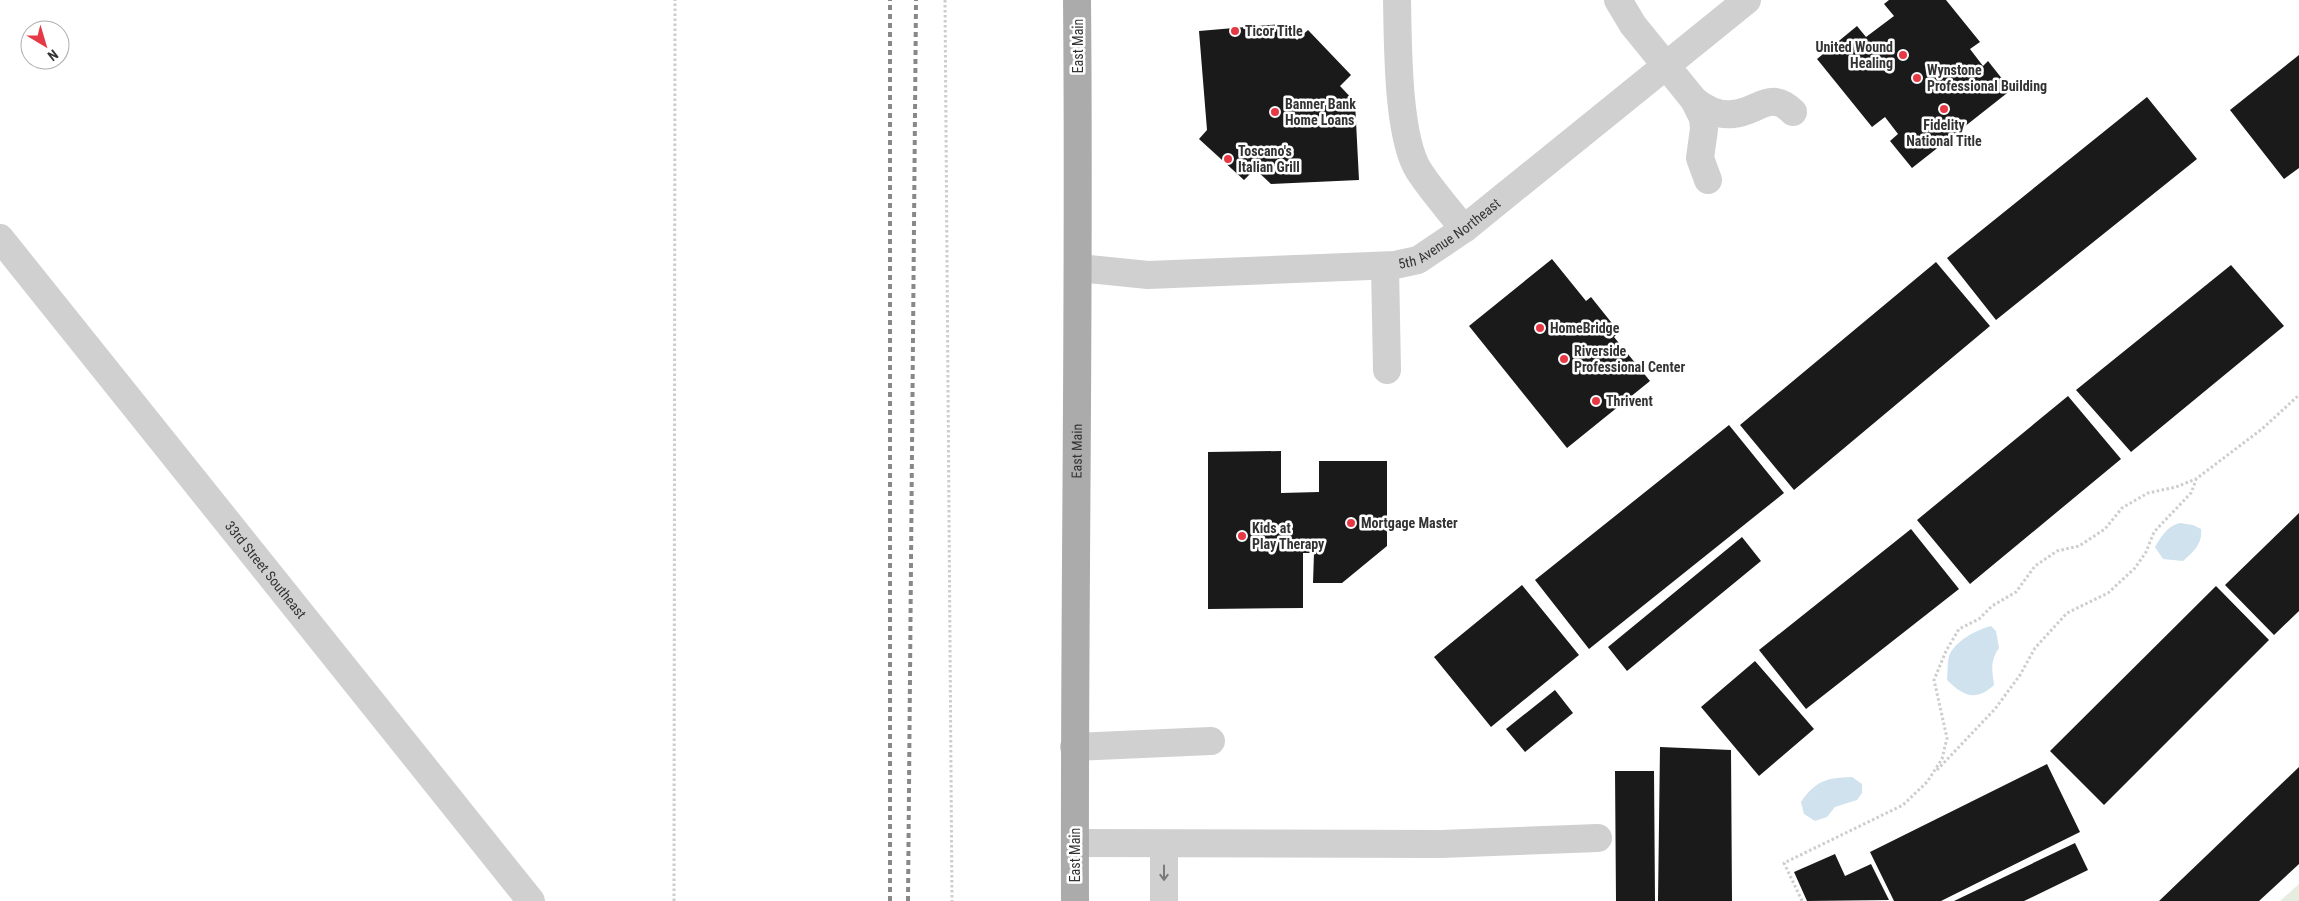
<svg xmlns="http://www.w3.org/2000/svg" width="2299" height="901" viewBox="0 0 2299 901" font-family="'Roboto Condensed',sans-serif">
<rect width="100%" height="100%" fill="#fff"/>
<path fill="#e6ecdf" d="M2299 884V901H2280Z"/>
<path fill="#cfe2ee" d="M2180 523 2193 525 2201 529C2203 544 2193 552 2183 561L2163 559 2155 547C2161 537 2167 526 2180 523Z
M1991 626 1996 631 1999 648C1990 661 1992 670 1994 685 1976 702 1963 696 1947 680 1948 673 1947 663 1949 656 1955 641 1976 630 1991 626Z
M1852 777 1862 784V793L1857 800 1835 807 1827 817 1815 821 1804 814 1801 802C1816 780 1827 778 1852 777Z"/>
<path fill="#1a1a1a" d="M1889 0H1946L1980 42 1970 49 1983 66 1988 61 2011 90 1912 168 1890 141 1898 134 1885 117 1872 127 1817 59 1857 26 1866 37 1894 16 1884 4Z
M1282 24 1297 40 1308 30 1351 75 1340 86 1355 102 1359 180 1271 184 1255 169 1244 180 1199 139 1207 130 1199 31Z
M2299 55V168L2284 179 2230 110Z
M2147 97 2197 159 1996 320 1947 258Z
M1552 259 1586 301 1591 297 1619 332 1614 337 1650 381 1567 448 1469 326Z
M1936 262 1990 326 1794 490 1740 425Z
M2231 265 2284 326 2131 452 2076 390Z
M2068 396 2121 459 1970 584 1917 520Z
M1729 425 1784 493 1589 649 1535 580Z
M1281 451V493L1319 492V461H1387V546L1342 583H1313L1314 553H1303V608L1208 609V452Z
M2299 513V611L2274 635 2225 585Z
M1911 529 1959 589 1806 709 1759 650Z
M1742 537 1761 561 1627 671 1608 647Z
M1522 585 1579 655 1491 727 1434 657Z
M2216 586 2269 640 2104 805 2050 751Z
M1755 661 1814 729 1759 776 1701 707Z
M1555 690 1573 713 1525 752 1506 729Z
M1660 747 1731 750 1732 901H1658Z
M2047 764 2080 832 1941 901H1894L1870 852Z
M2299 767V864L2259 901H2159Z
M1615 771H1654L1655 901H1616Z
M2075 843 2088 870 2024 901H1954Z
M1835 854 1845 876 1871 864 1889 900 1807 901 1794 872Z"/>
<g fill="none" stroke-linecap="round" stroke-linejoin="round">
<path stroke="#cdcdcd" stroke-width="3" stroke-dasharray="2.5 2.5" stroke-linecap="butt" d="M945 0 952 901
M1937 770 1995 709 2020 675 2035 648 2067 613 2108 593 2135 568 2146 552 2154 532 2191 493 2196 480
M674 901 675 0
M1802 901 1784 863 1903 805 1927 782 1942 759 1947 738 1934 680 1946 651 1959 629 1979 619 1992 606 2016 592 2035 566 2057 551 2079 546 2105 529 2122 508 2148 493 2176 487 2196 479 2262 429 2299 395"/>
<g stroke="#d0d0d0" stroke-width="28">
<path d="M1397 0C1398 42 1397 137 1419 171 1432 191 1449 210 1464 229"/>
<path d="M1618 0 1633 25 1694 100 1703 118 1704 129 1700 158 1708 180"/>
<path d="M1694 100C1705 109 1718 116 1733 114 1758 112 1770 89 1793 112"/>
<path id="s1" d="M0 238 531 901"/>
<path d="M1385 266 1387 370"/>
<path id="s2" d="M1079 268 1148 275 1395 265 1418 260 1464 229 1747 0"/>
<path d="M1074 747 1211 741"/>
<path d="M1075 843 1441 844 1598 838"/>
<path d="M1164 901V844"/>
</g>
<path stroke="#ababab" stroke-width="28" id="s3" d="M1075 901C1074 601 1080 300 1077 0"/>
<path stroke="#888" stroke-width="4" stroke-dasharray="5 4" stroke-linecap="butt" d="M890 901V0
M908 901 916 0"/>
</g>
<defs><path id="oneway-shaft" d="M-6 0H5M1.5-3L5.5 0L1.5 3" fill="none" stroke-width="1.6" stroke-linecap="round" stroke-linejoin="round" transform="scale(1.25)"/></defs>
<use stroke="#7a7a7a" href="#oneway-shaft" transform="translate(1164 873) rotate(90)"/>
<g fill="#e63946" stroke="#fff" stroke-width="2">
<circle cx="1235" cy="31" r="5"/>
<circle cx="1903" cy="55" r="5"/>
<circle cx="1917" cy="78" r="5"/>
<circle cx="1944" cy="109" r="5"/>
<circle cx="1275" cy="112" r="5"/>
<circle cx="1228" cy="159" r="5"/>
<circle cx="1540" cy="328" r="5"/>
<circle cx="1564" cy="359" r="5"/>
<circle cx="1596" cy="401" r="5"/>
<circle cx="1351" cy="523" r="5"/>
<circle cx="1242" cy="536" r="5"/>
</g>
<g text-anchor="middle" stroke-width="5" stroke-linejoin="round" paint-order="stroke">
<g font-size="14" font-weight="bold" fill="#333" stroke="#fff" text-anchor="start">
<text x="1245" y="36">Ticor Title</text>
<text x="1893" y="52" text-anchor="end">United Wound<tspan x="1893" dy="16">Healing</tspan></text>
<text x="1927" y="75">Wynstone<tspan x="1927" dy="16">Professional Building</tspan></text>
<text x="1285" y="109">Banner Bank<tspan x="1285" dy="16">Home Loans</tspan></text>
<text x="1944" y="130" text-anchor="middle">Fidelity<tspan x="1944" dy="16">National Title</tspan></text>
<text x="1238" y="156">Toscano's<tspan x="1238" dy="16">Italian Grill</tspan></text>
<text x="1550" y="333">HomeBridge</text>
<text x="1574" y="356">Riverside<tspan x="1574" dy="16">Professional Center</tspan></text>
<text x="1606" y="406">Thrivent</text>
<text x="1361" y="528">Mortgage Master</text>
<text x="1252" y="533">Kids at<tspan x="1252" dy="16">Play Therapy</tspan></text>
</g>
<g font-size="14" fill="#333" stroke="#fff">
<text transform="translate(1078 46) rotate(-90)" y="5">East Main</text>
<text dy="5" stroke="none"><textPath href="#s2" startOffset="380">5th Avenue Northeast</textPath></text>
<text dy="5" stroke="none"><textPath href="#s3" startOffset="450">East Main</textPath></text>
<text dy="5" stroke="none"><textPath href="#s1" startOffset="425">33rd Street Southeast</textPath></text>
<text transform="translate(1075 855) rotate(-90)" y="5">East Main</text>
</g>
</g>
<g transform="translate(45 45) rotate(142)"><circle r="24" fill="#ffffff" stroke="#adadad"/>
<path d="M0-4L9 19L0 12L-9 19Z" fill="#e63946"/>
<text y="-8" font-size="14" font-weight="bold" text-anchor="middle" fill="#333333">N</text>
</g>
</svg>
